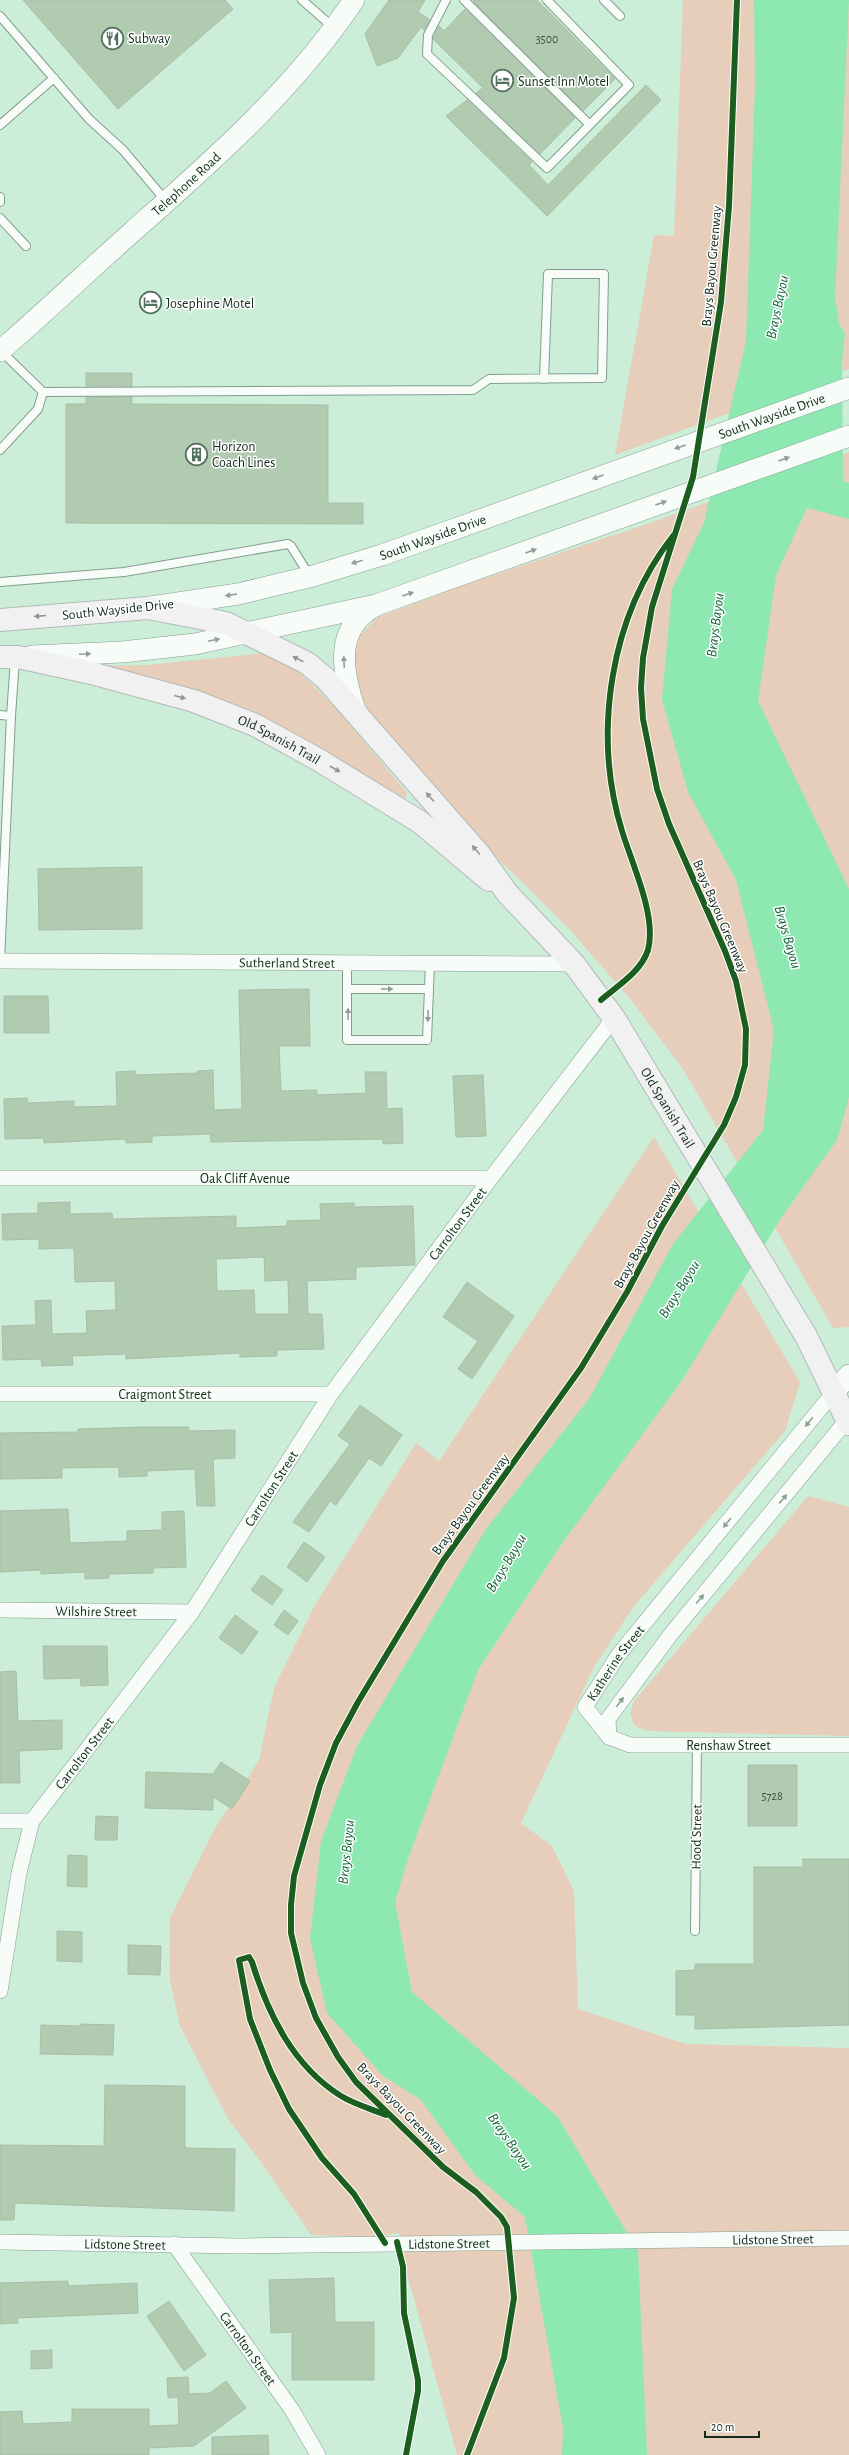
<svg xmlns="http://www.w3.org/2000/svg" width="849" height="2455" viewBox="0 0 849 2455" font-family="'Alegreya Sans',sans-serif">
<rect width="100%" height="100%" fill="#cceed8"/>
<path fill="#e6ceba" d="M683 0H849V369L615 455 654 235 674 236Z
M849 452V1327L833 1328 683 1069 631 1000 570 930 468 829 358 702 350 670 355 640 378 617 464 585 644 525Z
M265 653 296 669 334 706 408 794 402 801 100 666 147 665Z
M654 1137 800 1382 785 1431 634 1606 594 1667 521 1823 552 1846 574 1891 578 2009 686 2044 849 2048V2455H457L404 2263 399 2233 375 2237 311 2235 264 2166 228 2119 180 2026 170 1981V1918L214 1830 259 1760 274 1688 315 1605 416 1443 439 1461Z
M808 1496 849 1507V1736L647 1731 635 1726 630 1714 634 1701Z"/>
<path fill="#8de8b2" d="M754 0H849L835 297 839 324 845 333 842 360 843 481 849 483V519L807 508 776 575 758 701 849 889V1097L837 1140 781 1218 681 1382 561 1545 478 1670 409 1856 395 1902 412 1992 557 2116 638 2251 647 2455H562L563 2428 525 2217 475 2175 421 2100 382 2075 327 2013 310 1939 321 1841 357 1746 486 1529 589 1399 673 1244 763 1130 774 1030 736 880 688 792 662 700 672 589 704 523 746 341 755 85Z"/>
<path fill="#b0cbaf" stroke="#a8bea9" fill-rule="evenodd" d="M23 0H225L233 9 118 109Z
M389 0H425L418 12 430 20 424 30 421 27 398 58 377 66 365 34Z
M474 0H537L615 79 583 111 473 1Z
M465 9 575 118 540 154 476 93 483 88 433 39 439 26 444 31Z
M646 85 661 100 547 216 446 116 467 100 532 162 529 165 548 185Z
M86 373H132V386H86Z
M86 397H132V404L328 405V503H363V524L66 523V404H86Z
M142 867V929L39 930 38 869Z
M309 989 310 1046H279L281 1091 317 1090V1095L366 1093 365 1072H386L387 1109 402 1108 403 1143 383 1144V1139L211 1142 210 1134 152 1136V1142L126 1143V1139L44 1143V1138L5 1139 4 1099 27 1098 28 1103 74 1101V1107L117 1106 116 1072 135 1071 136 1075 198 1073 197 1071 213 1070 214 1110 242 1109 239 990Z
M4 996H48L49 1033H4Z
M483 1075 486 1136 456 1137 453 1076Z
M70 1202V1214L112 1213 113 1219 236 1216V1228L287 1226V1221L321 1220 320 1204 354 1203V1207L413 1206 415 1265 356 1267V1279L307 1281 308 1314H322L324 1349 277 1350V1356L240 1357V1353L126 1359V1354L72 1356 73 1365 42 1366 41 1359 3 1360 2 1326 36 1325 35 1301 51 1300 52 1334 87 1333 86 1311 116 1310 115 1281 75 1282 74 1248 39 1249V1239L3 1240 2 1214 38 1213V1203ZM264 1257 265 1281 288 1280 289 1314H255L254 1290 217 1291 216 1259Z
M467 1282 514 1316 472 1379 458 1369 478 1341 443 1317Z
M360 1405 402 1435 381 1466 369 1458 336 1505 330 1501 309 1532 293 1522 350 1444 338 1436Z
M145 1427H189V1431L235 1430V1458L213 1459 215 1506H197L195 1469 147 1471V1476L119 1477V1467L62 1468V1478L0 1479V1433L78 1432V1429Z
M68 1509 70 1543 127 1541V1531L162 1530V1512L184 1511 186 1567 153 1568V1573L109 1574V1578L85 1579V1572L41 1574V1570L0 1572V1511Z
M304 1542 325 1557 307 1582 287 1567Z
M262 1575 283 1590 272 1605 251 1590Z
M284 1610 298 1621 288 1635 274 1625Z
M235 1615 258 1632 242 1654 219 1638Z
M43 1646H107L108 1685 81 1686 80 1678 44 1679Z
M16 1671 18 1721 62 1720V1749L19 1751 20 1783H0V1672Z
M221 1762 250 1781 232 1809 213 1797V1810L145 1808 146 1772 213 1774Z
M748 1765H797V1826H748Z
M96 1816 118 1817 117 1840H95Z
M68 1855 87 1856V1887L67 1886Z
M803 1859H849V2025L695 2029V2015H676V1971L695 1970V1964H754V1867H803Z
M57 1931 82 1932V1962L57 1961Z
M128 1945 161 1946 160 1975 128 1974Z
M80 2024 114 2025 113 2055 40 2054 41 2025 80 2026Z
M105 2085 185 2086V2148L235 2149 234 2211 15 2203 14 2220H0V2145L104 2146Z
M334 2278 335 2322H374V2380H292V2332L271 2333 269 2280Z
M68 2281V2286L137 2283 138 2313 17 2318 18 2323 0 2324V2283Z
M169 2301 206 2355 184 2371 147 2316Z
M52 2350V2368L31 2369V2351Z
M188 2377 189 2394 210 2393 226 2381 246 2408 194 2446 149 2448V2455H0V2412L22 2411 23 2424 72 2422V2409H149V2426L179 2425 178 2397 168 2398 167 2378Z
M268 2435 269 2455H212V2437Z"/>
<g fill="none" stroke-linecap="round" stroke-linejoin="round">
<defs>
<path id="lane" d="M302 0 334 28
M446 0 428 35 427 54 547 168 629 85 547 0
M464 0 589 124
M604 0 620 16
M0 16 89 119 123 150 166 201
M0 125 54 78
M0 197V202
M0 218 26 246
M1 351 43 392 473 390 489 379 602 378 604 274H548L544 379
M0 450 38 409 43 392
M0 582 124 572 288 544 291 546 309 575
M0 715 11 716 0 961
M11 716 15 659
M347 962V1040H427L430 963
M348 989H429
M695 1931 697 1743"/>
<g id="street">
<path id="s1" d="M0 961 574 964"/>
<path id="s2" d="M0 1178H491"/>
<path id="s3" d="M0 1394H331"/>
<path id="s4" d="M0 1610 192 1612"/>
<path id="s5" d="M609 1737 585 1707 619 1654 834 1392"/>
<path d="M609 1737 608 1719 671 1634 847 1420"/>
<path id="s6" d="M609 1737 630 1745H849"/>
<path d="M0 1821H32"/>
<path id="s7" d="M0 1991 19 1873 32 1821 192 1612 331 1394 491 1178 614 1018"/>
<path id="s8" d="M0 2242 240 2246 849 2238"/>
<path id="s9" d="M174 2244 292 2410 318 2455"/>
</g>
<g id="secondary">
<path id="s10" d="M0 351C44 313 87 272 131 233 212 161 293 91 354 0"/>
<path id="s11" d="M151 607 238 594 313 576 382 555 849 388"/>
<path d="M32 656 122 652 195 644 376 605 849 436"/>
<path d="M356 713C343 675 332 629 375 606"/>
<path d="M834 1392 849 1375"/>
</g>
<g id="primary">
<path id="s12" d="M0 620 148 608 226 623 307 663 325 678 480 855 507 893 574 964 614 1018 806 1336 849 1424"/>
<path id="s13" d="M0 657H18L91 673 194 701 255 725 317 759 420 822 489 880"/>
</g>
</defs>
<use href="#lane" stroke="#839e8d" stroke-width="10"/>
<use href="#street" stroke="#839e8d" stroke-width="16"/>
<use href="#secondary" stroke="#839e8d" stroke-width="22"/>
<use href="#primary" stroke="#b3bab6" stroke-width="24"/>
<use href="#lane" stroke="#f7fcf9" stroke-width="8"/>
<use href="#street" stroke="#f7fcf9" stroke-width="15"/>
<use href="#secondary" stroke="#f7fcf9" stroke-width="21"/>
<use href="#primary" stroke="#f2f1f2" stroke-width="22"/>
<defs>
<path id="cycleway" d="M601 1000C617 986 641 972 648 950 657 916 632 864 622 831 592 733 610 616 673 536
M397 2242 403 2267 404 2313 418 2380V2391L406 2455
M385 2243 354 2194 322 2158 289 2109 270 2070 250 2019 239 1960 249 1957 252 1962C268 2014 293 2066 341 2096 354 2104 371 2109 386 2115
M467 2455 504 2358 514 2298 507 2227 501 2217 476 2192 443 2167 356 2082 338 2057 316 2018 303 1983 291 1933V1905L294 1876 320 1785 336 1743 358 1702 443 1561 581 1368 627 1292 662 1226 724 1125 736 1097 745 1065 746 1029 736 981 725 951 669 824 657 789 643 719 641 688 643 658 652 607 693 477 721 302 729 206 737 0"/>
</defs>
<use href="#cycleway" stroke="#fff" stroke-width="8"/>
<use href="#cycleway" stroke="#1b5e20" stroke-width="6"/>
</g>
<defs><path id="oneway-solid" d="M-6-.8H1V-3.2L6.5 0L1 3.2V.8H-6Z"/></defs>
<g fill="#909e96">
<use href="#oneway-solid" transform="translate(680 447) rotate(161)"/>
<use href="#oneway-solid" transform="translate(784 459) rotate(-20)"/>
<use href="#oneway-solid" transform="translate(598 477) rotate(160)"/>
<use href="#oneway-solid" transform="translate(661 503) rotate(-20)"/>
<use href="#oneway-solid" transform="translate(531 551) rotate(-20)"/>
<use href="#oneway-solid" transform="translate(357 562) rotate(164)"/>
<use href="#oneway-solid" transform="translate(408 594) rotate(-19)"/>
<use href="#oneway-solid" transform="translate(231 595) rotate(171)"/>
<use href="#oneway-solid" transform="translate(214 640) rotate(-12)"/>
<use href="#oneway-solid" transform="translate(85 654) rotate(-2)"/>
<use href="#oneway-solid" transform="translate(344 662) rotate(-93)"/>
<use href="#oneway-solid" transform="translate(387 989)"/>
<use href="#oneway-solid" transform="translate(348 1014) rotate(-90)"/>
<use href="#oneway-solid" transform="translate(428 1016) rotate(93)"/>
<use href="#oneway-solid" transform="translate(809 1422) rotate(129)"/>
<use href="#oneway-solid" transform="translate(783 1499) rotate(-50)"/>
<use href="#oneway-solid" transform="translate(727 1523) rotate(129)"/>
<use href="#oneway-solid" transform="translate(700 1599) rotate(-50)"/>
<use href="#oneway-solid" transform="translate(620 1702) rotate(-53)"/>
</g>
<g fill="#8d9892">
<use href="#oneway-solid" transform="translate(40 616) rotate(175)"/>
<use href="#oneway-solid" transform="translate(298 659) rotate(-153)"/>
<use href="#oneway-solid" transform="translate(180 697) rotate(15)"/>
<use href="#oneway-solid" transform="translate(335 769) rotate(30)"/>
<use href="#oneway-solid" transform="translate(430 797) rotate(-131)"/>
<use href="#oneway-solid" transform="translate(476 850) rotate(-131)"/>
</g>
<defs>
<symbol id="restaurant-ring" viewBox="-11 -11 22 22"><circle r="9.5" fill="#fff" stroke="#536f5e" stroke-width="1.5"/><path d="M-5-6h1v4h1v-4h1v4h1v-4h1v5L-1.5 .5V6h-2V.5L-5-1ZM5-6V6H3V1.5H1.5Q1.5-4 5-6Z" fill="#536f5e"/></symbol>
<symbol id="hotel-ring" viewBox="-11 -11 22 22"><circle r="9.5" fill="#fff" stroke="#536f5e" stroke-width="1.5"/><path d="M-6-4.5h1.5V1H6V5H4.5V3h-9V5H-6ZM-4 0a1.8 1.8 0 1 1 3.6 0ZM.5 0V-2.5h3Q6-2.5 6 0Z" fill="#536f5e"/></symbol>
<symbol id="building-ring" viewBox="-11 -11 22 22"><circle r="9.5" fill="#fff" stroke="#536f5e" stroke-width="1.5"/><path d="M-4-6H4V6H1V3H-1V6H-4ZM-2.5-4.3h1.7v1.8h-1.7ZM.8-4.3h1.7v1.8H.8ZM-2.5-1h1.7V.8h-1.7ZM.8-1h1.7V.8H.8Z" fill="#536f5e"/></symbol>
</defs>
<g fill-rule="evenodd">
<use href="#restaurant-ring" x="100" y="26" width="25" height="25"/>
<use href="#hotel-ring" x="490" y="68" width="25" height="25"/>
<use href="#hotel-ring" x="138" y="290" width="25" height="25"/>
<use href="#building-ring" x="184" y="442" width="25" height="25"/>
</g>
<g text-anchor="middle" stroke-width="3" stroke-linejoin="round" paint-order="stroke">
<g font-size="12" fill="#3a5341">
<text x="547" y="43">3500</text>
<text x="772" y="1800">5728</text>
</g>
<g font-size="14" fill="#122b1c" stroke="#fff" text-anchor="start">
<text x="128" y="43">Subway</text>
<text x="518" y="86">Sunset Inn Motel</text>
<text x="166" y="308">Josephine Motel</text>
<text x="212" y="451">Horizon<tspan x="212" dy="16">Coach Lines</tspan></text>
</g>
<g font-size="14" fill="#122b1c" stroke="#fff">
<text dy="5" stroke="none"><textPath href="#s10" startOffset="250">Telephone Road</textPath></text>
<text transform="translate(711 266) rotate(-85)" y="5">Brays Bayou Greenway</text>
<text dy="5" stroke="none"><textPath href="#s11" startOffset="651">South Wayside Drive</textPath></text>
<text dy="5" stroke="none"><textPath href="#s11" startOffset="291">South Wayside Drive</textPath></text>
<text transform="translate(118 609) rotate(-6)" y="5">South Wayside Drive</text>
<text dy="5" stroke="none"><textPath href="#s13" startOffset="293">Old Spanish Trail</textPath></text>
<text transform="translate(721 916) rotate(67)" y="5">Brays Bayou Greenway</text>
<text dy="5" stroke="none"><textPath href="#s1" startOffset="287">Sutherland Street</textPath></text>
<text dy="5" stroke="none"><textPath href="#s12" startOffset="893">Old Spanish Trail</textPath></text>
<text dy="5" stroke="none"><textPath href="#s2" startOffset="245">Oak Cliff Avenue</textPath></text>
<text dy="5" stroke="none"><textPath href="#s7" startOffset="907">Carrolton Street</textPath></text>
<text transform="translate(646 1234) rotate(-61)" y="5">Brays Bayou Greenway</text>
<text dy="5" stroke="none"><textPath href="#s3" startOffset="165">Craigmont Street</textPath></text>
<text dy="5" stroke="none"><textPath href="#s7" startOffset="583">Carrolton Street</textPath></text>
<text transform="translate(470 1504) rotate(-54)" y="5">Brays Bayou Greenway</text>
<text dy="5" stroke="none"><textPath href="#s4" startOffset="96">Wilshire Street</textPath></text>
<text dy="5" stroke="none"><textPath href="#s5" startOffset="92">Katherine Street</textPath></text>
<text dy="5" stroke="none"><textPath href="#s6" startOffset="121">Renshaw Street</textPath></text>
<text dy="5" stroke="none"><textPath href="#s7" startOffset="259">Carrolton Street</textPath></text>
<text transform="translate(696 1837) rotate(-89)" y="5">Hood Street</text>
<text transform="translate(402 2108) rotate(46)" y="5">Brays Bayou Greenway</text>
<text dy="5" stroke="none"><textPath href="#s8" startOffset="773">Lidstone Street</textPath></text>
<text dy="5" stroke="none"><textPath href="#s8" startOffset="449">Lidstone Street</textPath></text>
<text dy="5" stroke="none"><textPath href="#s8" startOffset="125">Lidstone Street</textPath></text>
<text dy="5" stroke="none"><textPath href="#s9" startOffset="128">Carrolton Street</textPath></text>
</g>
<g font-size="15" font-style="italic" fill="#11673c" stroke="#fff">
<text transform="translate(777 307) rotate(-78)" y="5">Brays Bayou</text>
<text transform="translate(715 625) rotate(-83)" y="5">Brays Bayou</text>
<text transform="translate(788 937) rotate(74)" y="5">Brays Bayou</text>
<text transform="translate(679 1289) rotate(-58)" y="5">Brays Bayou</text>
<text transform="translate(506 1563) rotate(-59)" y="5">Brays Bayou</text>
<text transform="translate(346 1852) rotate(-84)" y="5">Brays Bayou</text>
<text transform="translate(510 2141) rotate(55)" y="5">Brays Bayou</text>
</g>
</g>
<path d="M705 2431v6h54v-6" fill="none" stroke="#122b1c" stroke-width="2"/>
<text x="711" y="2431" font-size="12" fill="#122b1c" stroke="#ffffff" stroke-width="3" paint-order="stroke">20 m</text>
</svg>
